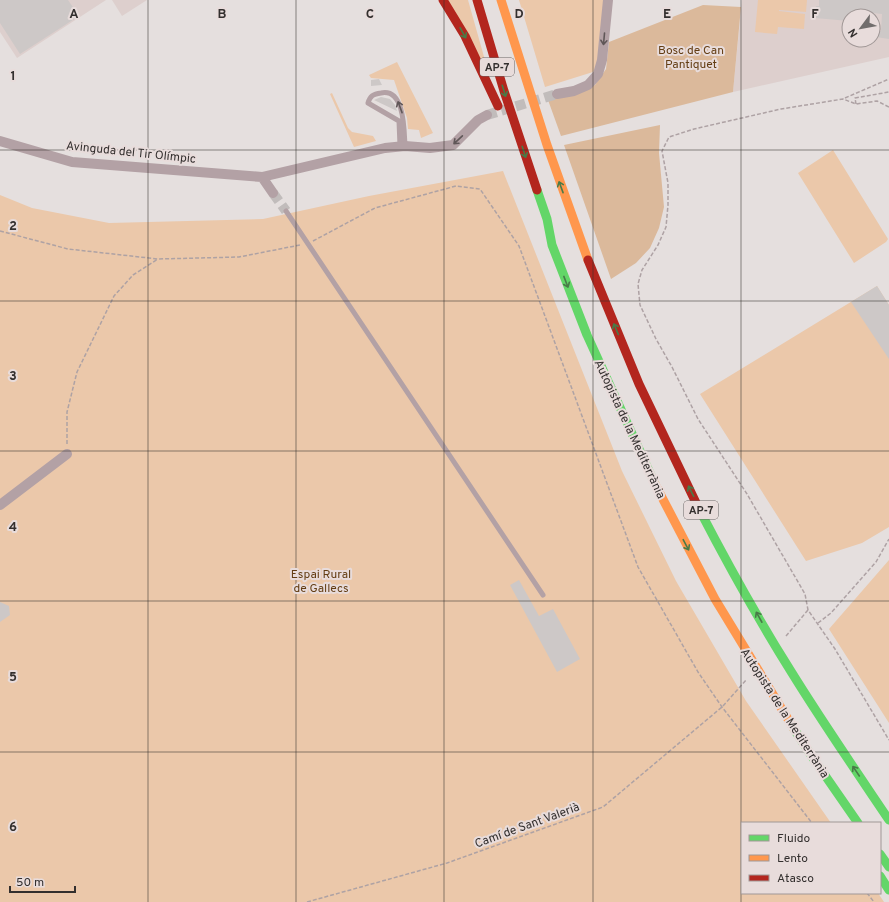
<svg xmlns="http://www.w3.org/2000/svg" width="889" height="902" viewBox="0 0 889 902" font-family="Overpass,sans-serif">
<rect width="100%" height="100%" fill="#e5dfde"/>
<path fill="#ddcfcd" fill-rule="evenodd" d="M0 0H106L17 58 0 32Z
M112 0H147L122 16Z
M742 0H889V57L733 92ZM849 16H873V40H849Z"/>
<path fill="#ebc8aa" d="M447 0H468L490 78Z
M519 0H605L598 65 593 72 545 87Z
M758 0H807L806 12 779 10V11L805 14 804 29 778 27 777 34 755 32Z
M397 62 433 133 421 138 419 130 408 129 407 118 394 80 371 78 369 75Z
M332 93 348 128 352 132 373 136 376 141 354 147 330 94Z
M833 150 888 239 886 242 854 263 798 173Z
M503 171 622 471 676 581 746 701 831 823H742V893H878L884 902H0V195L32 208 109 223 263 219 369 196Z
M877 286 889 305V527L862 543 806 561 700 394Z
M889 560V723L829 629Z"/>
<path fill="#dbb99b" d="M703 5 741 7 733 92 561 136 548 100 595 85 606 69 609 42Z
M660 125 659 153 664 207 659 228 650 248 636 263 611 279 564 145Z"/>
<path fill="#cdc8c7" d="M0 0H68L79 16 20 54 0 23Z
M819 0H889V39L876 37V31H881L882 14 856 11 855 16H849V21L815 18 816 6H819Z
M379 79 382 85 371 86V80Z
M381 97 390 99 395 105 397 111 374 100Z
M877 286 889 305V359L851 302Z
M519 580 539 616 553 609 580 659 557 672 510 585Z
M0 602 9 606 10 615 0 622Z"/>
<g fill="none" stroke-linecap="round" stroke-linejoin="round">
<path stroke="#c1bcbb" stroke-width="10" stroke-dasharray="10 5" stroke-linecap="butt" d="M487 115 557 94
M273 193 286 211"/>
<path stroke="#aea2a4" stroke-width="1.5" stroke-dasharray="4 2" stroke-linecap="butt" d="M845 98 889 79
M856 104 855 98 889 92
M889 107 877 101 856 104 843 99 781 109 694 129 669 137 662 151 668 183V205L666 227 658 245 642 270 638 284 640 305 656 339 672 367 698 419 747 494 805 594 808 610 835 649 889 740
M0 231 68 249 158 259 239 257 300 245
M313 241 375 208 456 186 480 189 519 246 638 567 698 672 722 707 812 823
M67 444V412L77 372 114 296 133 275 158 259
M818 623 831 613 876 562 889 539
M786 636 808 610
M867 893 874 902
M307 902 447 863 603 807 722 707 747 679"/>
<path stroke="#b3a1a5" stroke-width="5" d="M400 146 399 121 368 103C370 96 373 94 381 93 405 88 404 131 405 146
M286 211 543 595"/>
<path stroke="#b3a1a5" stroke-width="10" d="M557 94 574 91 588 85 598 74 602 60 608 0
M0 141 72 162 262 177 385 148 405 146 430 148 453 145 478 120 487 115
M262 177 273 193
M0 505 67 454"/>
<path stroke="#63d668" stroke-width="9" d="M537 190 547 219 552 245 587 335 655 484
M698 507C727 563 758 619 792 673 823 723 856 771 889 820
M794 729 815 761 858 823
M880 854 889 867
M880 876 889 890"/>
<path stroke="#ff974d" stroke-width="9" d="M501 0 547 145 588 260
M655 484 715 599 794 729"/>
<path stroke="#b3261e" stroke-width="9" d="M443 0 465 36 498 106
M477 0 504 91 537 190
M588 260 639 384 698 507"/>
</g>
<defs><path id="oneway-shaft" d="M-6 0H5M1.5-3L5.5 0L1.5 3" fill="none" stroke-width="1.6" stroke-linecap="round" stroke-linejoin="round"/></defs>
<g stroke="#497a48">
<use href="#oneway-shaft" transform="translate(463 33) rotate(61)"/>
<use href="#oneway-shaft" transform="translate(504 91) rotate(73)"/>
<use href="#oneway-shaft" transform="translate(524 152) rotate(72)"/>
<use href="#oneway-shaft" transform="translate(561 187) rotate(-110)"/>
<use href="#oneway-shaft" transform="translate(566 282) rotate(69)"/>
<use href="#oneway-shaft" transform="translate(616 329) rotate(-113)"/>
<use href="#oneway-shaft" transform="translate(691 491) rotate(-117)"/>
<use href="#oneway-shaft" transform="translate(686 545) rotate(62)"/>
<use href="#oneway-shaft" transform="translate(759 617) rotate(-119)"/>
<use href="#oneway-shaft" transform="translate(856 771) rotate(-124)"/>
</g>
<g stroke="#605758">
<use href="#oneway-shaft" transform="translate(604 39) rotate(95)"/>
<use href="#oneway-shaft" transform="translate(400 107) rotate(-110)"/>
<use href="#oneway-shaft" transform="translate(458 140) rotate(137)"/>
</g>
<path fill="none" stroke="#332f2e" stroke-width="1" stroke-opacity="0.55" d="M148 0V902M296 0V902M444 0V902M593 0V902M741 0V902M0 150H889M0 301H889M0 451H889M0 601H889M0 752H889"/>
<g text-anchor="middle" stroke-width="4" stroke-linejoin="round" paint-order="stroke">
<g fill="#e8dcdb" stroke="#696362" stroke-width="1">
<rect x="480" y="58" width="34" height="18" rx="3"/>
<rect x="684" y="501" width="34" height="18" rx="3"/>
</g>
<g font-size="11" font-weight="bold" fill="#332f2e">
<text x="497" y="71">AP-7</text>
<text x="701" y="514">AP-7</text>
</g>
<g font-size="12" fill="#633d13" stroke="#e8dcdb">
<text x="691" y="54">Bosc de Can<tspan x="691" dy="14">Pantiquet</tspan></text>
<text x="321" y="578">Espai Rural<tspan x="321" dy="14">de Gallecs</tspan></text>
</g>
<g font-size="12" fill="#332f2e" stroke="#e8dcdb">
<text transform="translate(131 152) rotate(6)" y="4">Avinguda del Tir Olímpic</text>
<text transform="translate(630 429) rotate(65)" y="4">Autopista de la Mediterrània</text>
<text transform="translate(785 713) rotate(57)" y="4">Autopista de la Mediterrània</text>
<text transform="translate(527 825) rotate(-20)" y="4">Camí de Sant Valerià</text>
</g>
</g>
<g font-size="13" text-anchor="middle" font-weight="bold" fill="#332f2e" stroke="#e8dcdb" stroke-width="4" stroke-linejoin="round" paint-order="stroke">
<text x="74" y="18">A</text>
<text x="222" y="18">B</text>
<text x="370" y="18">C</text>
<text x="519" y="18">D</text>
<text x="667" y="18">E</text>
<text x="815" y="18">F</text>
<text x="13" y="80">1</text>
<text x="13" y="230">2</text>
<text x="13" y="380">3</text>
<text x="13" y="531">4</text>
<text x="13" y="681">5</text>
<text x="13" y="831">6</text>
</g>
<rect x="741" y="822" width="140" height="72" fill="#e8dcdb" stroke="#a09796"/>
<rect x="749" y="835" width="20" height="6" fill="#63d668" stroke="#a09796"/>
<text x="777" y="842" font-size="12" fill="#332f2e">Fluido</text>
<rect x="749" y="855" width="20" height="6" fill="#ff974d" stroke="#a09796"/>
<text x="777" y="862" font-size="12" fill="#332f2e">Lento</text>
<rect x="749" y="875" width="20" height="6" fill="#b3261e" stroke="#a09796"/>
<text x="777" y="882" font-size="12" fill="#332f2e">Atasco</text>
<g transform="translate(861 28) rotate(238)"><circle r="19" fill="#e8dcdb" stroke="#a09796"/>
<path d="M0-3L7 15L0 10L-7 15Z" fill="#716d6c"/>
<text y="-6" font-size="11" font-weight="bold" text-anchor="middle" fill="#332f2e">N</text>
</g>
<path d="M10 886v6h65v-6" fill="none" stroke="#332f2e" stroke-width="2"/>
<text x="16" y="886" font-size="12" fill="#332f2e" stroke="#e8dcdb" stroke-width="3" paint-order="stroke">50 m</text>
</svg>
